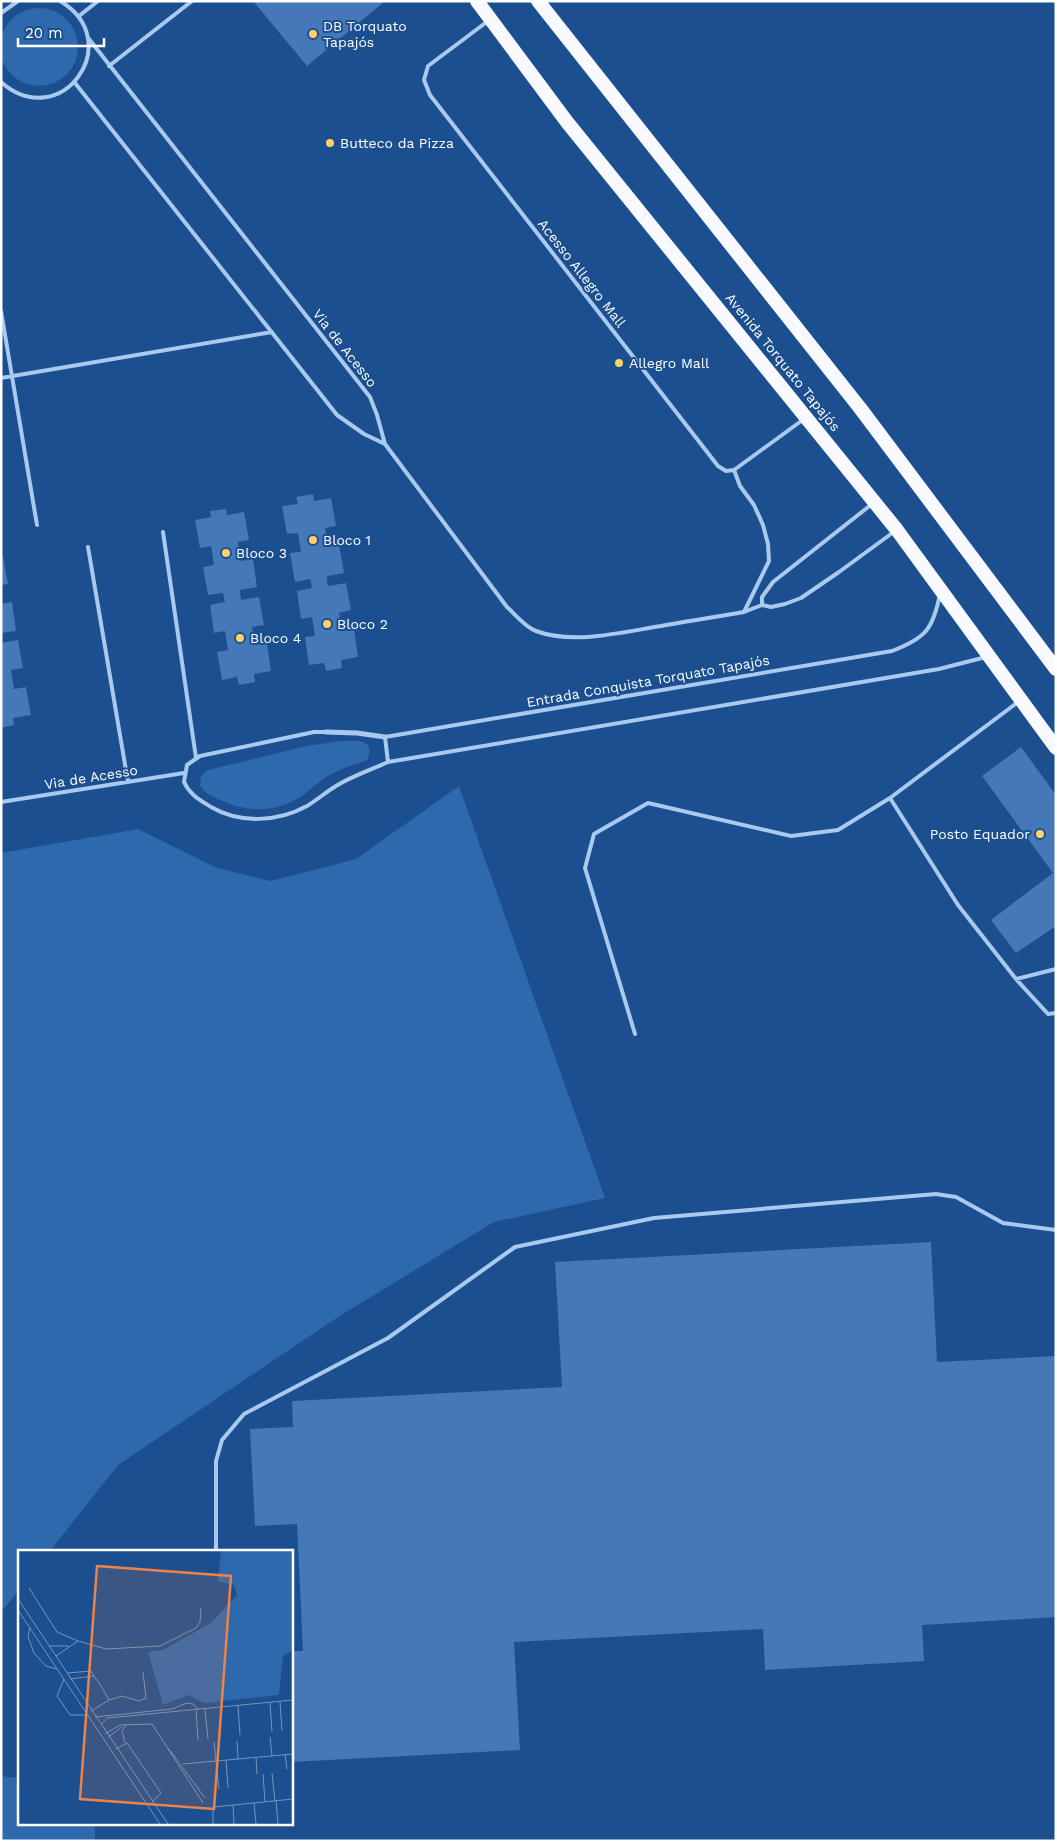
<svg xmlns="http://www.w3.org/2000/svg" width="1057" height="1842" viewBox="0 0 1057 1842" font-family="'Work Sans',sans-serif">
<rect width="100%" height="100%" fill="#1b4f8f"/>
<path fill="#2e69ad" d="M0 47a39 39 0 1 1 78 0a39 39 0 1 1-78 0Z
M341 741C354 741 377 738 367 760 354 765 340 769 328 776 320 781 313 787 306 793 283 811 252 814 225 802 215 798 205 795 200 785L201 776 208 770 306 746Z
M459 786 605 1198 494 1222 338 1317 118 1465 50 1551H19V1590L1 1612V853L138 829 217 868 271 881 356 859Z
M1 1776 19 1778V1823H95V1841H1Z"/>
<path fill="#4478b7" d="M253 1H385L307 66Z
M313 494 314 501 331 498 336 526 325 528 328 547 339 545 344 573 327 576V581L328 586 346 583 351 610 339 613 342 631 354 629 358 657 341 660 342 668 326 671 324 663 309 665 305 637 315 636 312 617 301 619 297 591 312 588 310 579 295 582 290 553 301 552 298 533 287 534 282 506 298 504 296 497Z
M226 509 227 515 244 512 249 540 238 542 241 561 253 559 257 587 240 590 241 600 259 597 264 625 252 627 255 645 267 643 271 671 254 674 255 682 239 685 237 677 222 680 217 652 228 650 225 631 214 633 210 605 225 602 223 593 208 595 203 567 214 565 211 546 200 548 195 520 211 517 210 511Z
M1 556H3L8 584 1 585Z
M12 602 16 631 1 633V604Z
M18 640 23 668 11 670 14 689 26 687 31 715 13 718 14 725 1 728V643Z
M1021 747 1056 795V926L1016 953 991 920 1053 873 982 776Z
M931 1242 937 1362 1056 1356V1617L922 1625 924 1661 765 1670 763 1629 514 1642 520 1750 291 1762V1651H303L297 1524 255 1526 250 1429 293 1427 292 1401 562 1387 555 1262Z"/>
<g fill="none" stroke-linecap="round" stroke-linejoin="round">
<path stroke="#a9c9ee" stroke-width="4" d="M1 13 18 1
M79 16 98 1
M488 21 428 66 424 80 430 95 718 466 726 471 734 470 804 419
M89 39 370 397 377 415 385 444 507 607C516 615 525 627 536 631 573 645 623 632 661 626 688 621 716 617 744 612L762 605 771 607 785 604 801 598 839 572 895 531
M109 66 192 1
M1 82C61 135 128 41 60 1
M75 83 337 415 364 434 385 444
M1 311 37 525
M1 378 272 332
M734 470 740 486 754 505 763 525 768 544 769 561 744 612
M163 532 196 758
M88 547 128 782
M762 605V597L773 582 872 504
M1018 702 890 798 958 905 1016 979 1056 969
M326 732H314L200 756 187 765 184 782C190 795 200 800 211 807 240 824 278 822 307 806 317 800 326 792 336 786 352 776 371 770 388 762L939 669 986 657
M388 762 385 737 892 651C926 638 933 629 940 594
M1 802 184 773
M1016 979 1048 1014 1056 1013
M635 1034 585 868 594 834 648 803 791 836 838 830 890 798
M216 1551V1461L222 1440 244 1414 388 1338 515 1247 654 1218 936 1194 956 1197 1003 1223 1056 1230"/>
<path stroke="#a9c9ee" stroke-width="5" d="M326 732 357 733 385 737"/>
<path stroke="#f8faff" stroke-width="14" d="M477 1 567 122 897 530 1056 748
M538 1 860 408 1056 669"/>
</g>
<g fill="#ffd166" stroke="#1b4f8f" stroke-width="2">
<circle cx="313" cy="34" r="5"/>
<circle cx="330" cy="143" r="5"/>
<circle cx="619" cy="363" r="5"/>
<circle cx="313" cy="540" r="5"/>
<circle cx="226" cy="553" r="5"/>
<circle cx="327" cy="624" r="5"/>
<circle cx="240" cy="638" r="5"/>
<circle cx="1040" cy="834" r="5"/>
</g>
<g text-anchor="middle" stroke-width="4" stroke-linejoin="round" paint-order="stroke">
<g font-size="14" fill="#fff" stroke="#1b4f8f" text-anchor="start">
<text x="323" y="31">DB Torquato<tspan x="323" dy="16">Tapajós</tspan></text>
<text x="340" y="148">Butteco da Pizza</text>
<text x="629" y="368">Allegro Mall</text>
<text x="323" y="545">Bloco 1</text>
<text x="236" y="558">Bloco 3</text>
<text x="337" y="629">Bloco 2</text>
<text x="250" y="643">Bloco 4</text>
<text x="1030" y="839" text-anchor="end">Posto Equador</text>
</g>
<g font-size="14" fill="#fff" stroke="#1b4f8f">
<text transform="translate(582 273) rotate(52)" y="5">Acesso Allegro Mall</text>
<text transform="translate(345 348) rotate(52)" y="5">Via de Acesso</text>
<text transform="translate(783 362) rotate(51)" y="5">Avenida Torquato Tapajós</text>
<text transform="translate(648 681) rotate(-10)" y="5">Entrada Conquista Torquato Tapajós</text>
<text transform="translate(91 777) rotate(-9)" y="5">Via de Acesso</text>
</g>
</g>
<g transform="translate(18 1550)">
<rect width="275" height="275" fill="#1b4f8f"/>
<path d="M203 1H275V100L265 106 261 145 186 153 170 145 145 155 130 102 145 100 194 72 219 45 216 35 200 31Z" fill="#2e69ad"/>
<path fill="none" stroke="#7695bc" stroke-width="1" d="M11 38 39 82 60 91M0 49 150 274M0 60 142 274M12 77 10 87 16 103 28 116 39 119M31 96H51M38 106 60 91 88 99 142 96 178 78 182 72 183 58M49 123 73 121 76 126M46 129 39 146 52 165H69M52 129 76 126 83 136 91 150 73 161M91 150 104 146 121 151 128 148 125 122M262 152 264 181M252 153 254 182M220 156 222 185M187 159 190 189M178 161 180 190M77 167 154 159 169 153 175 154 180 159M83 175 89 168 275 150M87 184 102 175 134 174 185 253M90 187 104 177M252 187 254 206M219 191 220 209M196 192 201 239M107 193 104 181 108 175M98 199 109 193 143 243 134 252M151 199 187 248M267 204 269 219M238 207 239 224M208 210 210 238M165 214 275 204M254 223 257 251M245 224 247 252M258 251 260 274M236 253 238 274M215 255 216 274M196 257 275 249M195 258V274"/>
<path fill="#ee8249" fill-opacity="0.15" stroke="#ee8249" stroke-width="2.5" d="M79 16 213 26 196 259 62 249Z"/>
<rect width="275" height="275" fill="none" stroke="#fff" stroke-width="2.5"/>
</g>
<rect width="1057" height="1842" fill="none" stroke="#ffffff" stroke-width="5"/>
<path d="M18 38v8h86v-8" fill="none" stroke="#ffffff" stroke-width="2.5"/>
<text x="25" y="38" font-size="15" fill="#ffffff" stroke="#1b4f8f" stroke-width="4" paint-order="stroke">20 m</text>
</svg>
